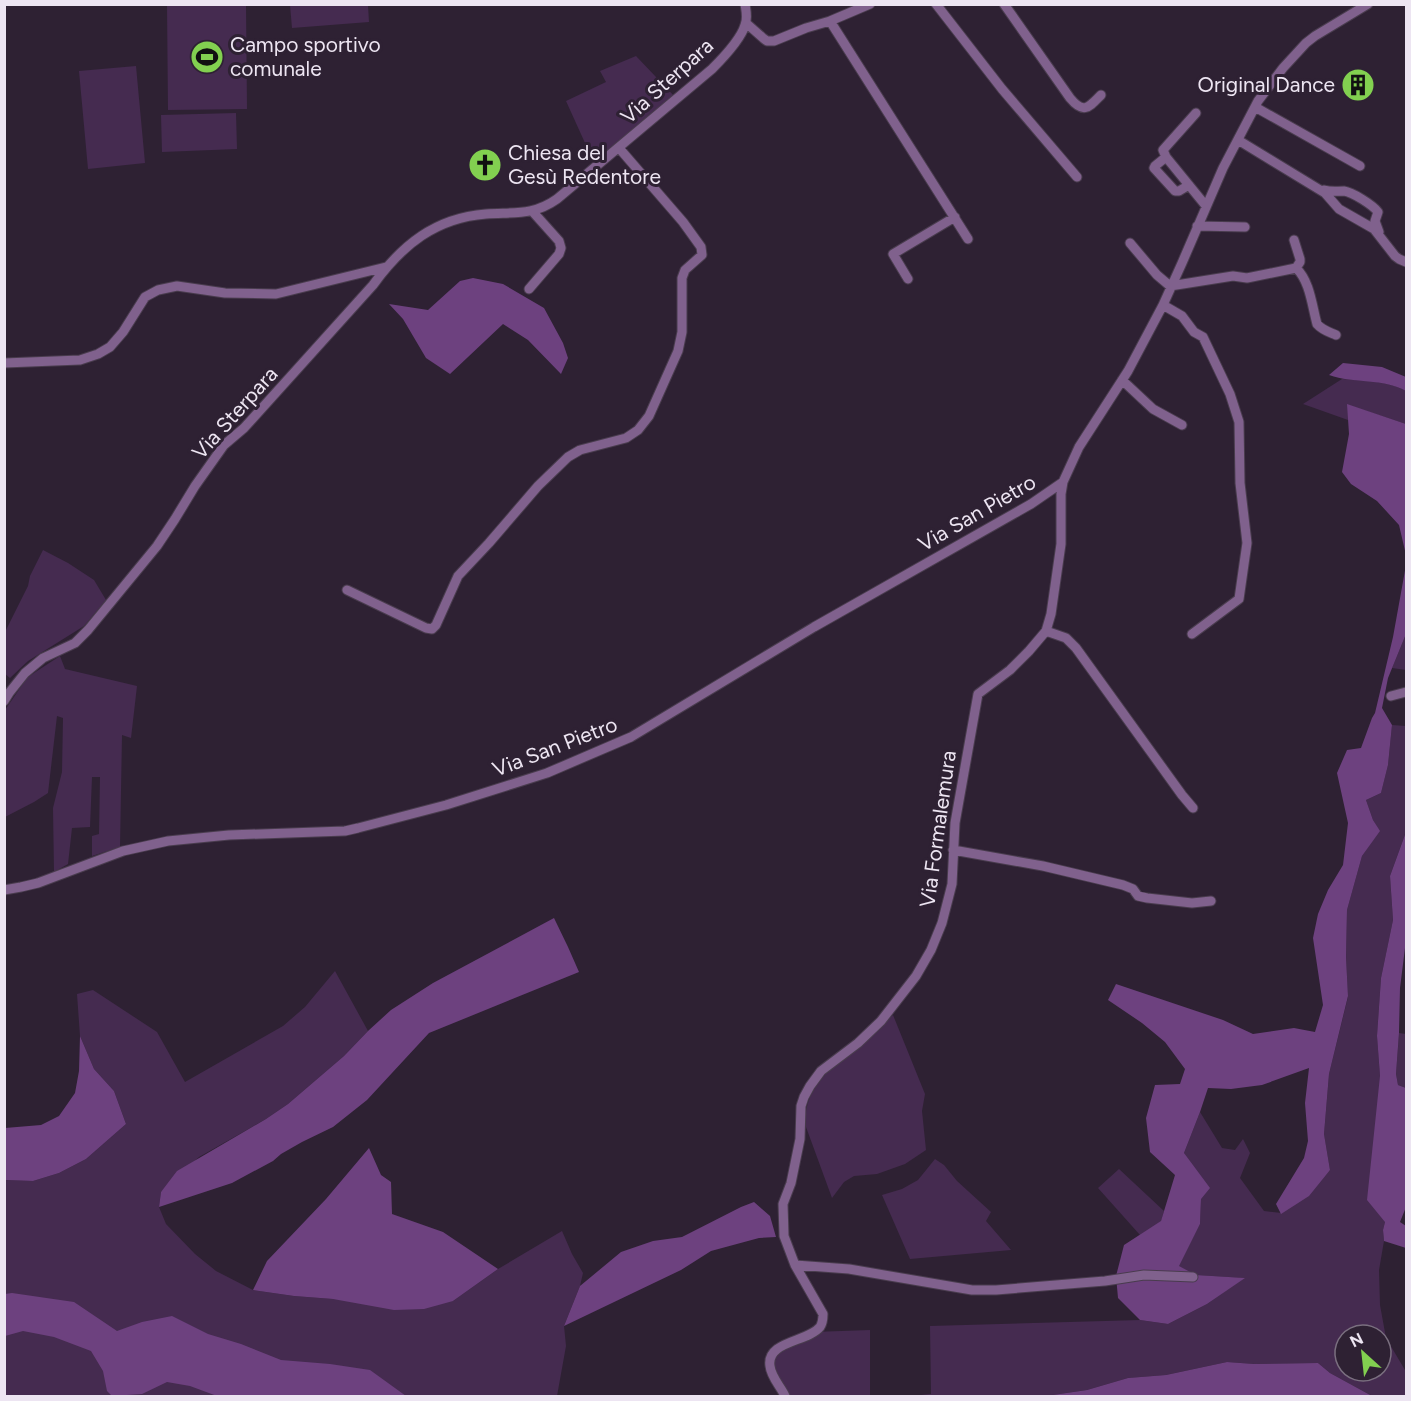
<svg xmlns="http://www.w3.org/2000/svg" width="1411" height="1401" viewBox="0 0 1411 1401" font-family="Figtree,sans-serif">
<rect width="100%" height="100%" fill="#2e2133"/>
<path fill="#452b50" fill-rule="evenodd" d="M167 5H246L247 109 168 110Z
M290 5H368L369 22 292 28Z
M636 56 675 97 595 165 566 101 606 82 600 71Z
M136 66 145 163 88 169 79 71Z
M236 113 237 149 162 152 161 115Z
M1342 379C1364 381 1387 380 1406 391V424L1348 405V420L1303 404Z
M43 550 68 563 94 580 106 600 84 626 28 661 10 678 5 674V632L28 586 30 576Z
M1406 634V670L1392 668Z
M60 656 65 669 137 686 131 738 122 735 120 847 92 856V836L99 834 100 777H92L90 827 72 828 68 864 54 872 53 808 62 772 63 718 57 716 48 793 34 802 5 817V710L27 678 34 673Z
M1392 725 1406 726V832L1390 876 1393 920 1381 978 1377 1036 1380 1076 1385 1222 1383 1230 1384 1241 1379 1270 1380 1305 1386 1338 1405 1370V1396H1372L1330 1373 1318 1363 1254 1364 1227 1362 1166 1375 1128 1378 1087 1390 1046 1396H911L931 1394 930 1326 1140 1320 1168 1324 1207 1304 1244 1278 1196 1275 1178 1266 1200 1224 1201 1199 1184 1153 1200 1112 1222 1148 1235 1150 1243 1139 1250 1153 1240 1178 1264 1211 1282 1213 1330 1170 1324 1134 1329 1074 1348 997 1346 957 1347 910 1362 856 1379 831 1373 820 1366 800 1381 793 1388 765ZM1345 1335H1381V1371H1345Z
M335 971 368 1031 344 1056 288 1104 266 1119 199 1157 161 1192 159 1207 166 1224 195 1254 216 1271 253 1290 294 1296 333 1299 453 1301 498 1269 562 1231 572 1254 583 1273 580 1286 564 1326 566 1346 557 1396H5L4 1180 33 1181 59 1173 86 1159 126 1124 114 1091 94 1069 80 1036 77 994 93 990 157 1032 185 1082 283 1026 305 1007Z
M893 1015 925 1094 922 1111 926 1150 905 1164 877 1174 854 1176 844 1182 832 1198 806 1127C801 1091 832 1066 856 1046 868 1035 881 1025 893 1015Z
M1399 1033 1406 1034V1088L1398 1085 1396 1074Z
M935 1159 944 1165 957 1181 991 1212 986 1221 1011 1250 910 1259 882 1195 902 1189 918 1180Z
M1119 1169 1164 1211 1161 1222 1140 1235 1098 1188Z
M870 1330V1396H785L771 1359 774 1353 813 1332Z"/>
<path fill="#6d417f" d="M473 278 503 284 544 308 563 343 568 358 561 374 528 340 503 324 450 374 426 358 403 319 389 304 428 310 460 281Z
M1343 363 1382 367 1406 377V391C1383 378 1354 384 1329 375Z
M1347 404 1406 424V555L1399 525 1377 501 1351 484 1342 472 1349 434Z
M1406 565V634L1388 678 1382 708 1392 725 1388 765 1381 793 1366 800 1373 820 1380 831 1362 856 1347 910 1346 957 1348 996 1329 1074 1324 1134 1330 1170 1309 1196 1281 1214 1276 1204 1304 1158 1308 1141 1305 1103 1309 1068 1262 1085 1231 1089 1208 1088 1200 1112 1184 1153 1210 1188 1201 1199 1200 1224 1179 1266 1196 1275 1245 1278 1207 1304 1168 1324 1140 1320 1118 1298 1116 1276 1124 1245 1161 1221 1175 1175 1150 1152 1146 1118 1155 1085 1180 1084 1185 1069 1165 1042 1142 1023 1108 1000 1116 984 1223 1020 1253 1034 1294 1028 1315 1032 1323 1005 1313 938 1318 914 1328 890 1343 865 1348 823 1337 773 1347 750 1361 748 1372 718 1375 713 1393 637Z
M1406 832V940L1400 988 1399 1033 1396 1074 1398 1085 1406 1088V1207L1400 1222 1406 1226V1248L1384 1241 1383 1230 1385 1222 1367 1200 1380 1076 1377 1036 1381 978 1393 920 1390 876Z
M554 918 568 947 579 972 429 1033 367 1100 333 1127 302 1142 281 1154 273 1161 232 1183 159 1207 161 1192 177 1171 266 1119 288 1104 344 1056 368 1031 391 1010 433 983Z
M80 1036 94 1069 114 1091 126 1124 86 1159 59 1173 33 1181 5 1180V1128L41 1125 59 1116 75 1093 79 1071Z
M369 1148 381 1175 391 1182 392 1214 443 1232 498 1269 453 1301 424 1309 394 1310 333 1299 294 1296 253 1290 267 1261 326 1199Z
M754 1202 770 1216 776 1237 759 1238 711 1251 681 1270 564 1326 580 1286 621 1252 653 1241 682 1237 741 1207Z
M12 1293 74 1302 117 1331 142 1322 172 1316 208 1334 241 1344 281 1360 330 1364 370 1370 406 1396H217L190 1386 167 1382 142 1394 112 1396 107 1391 103 1371 91 1351 54 1337 23 1331 5 1336V1294Z
M1227 1362 1254 1364 1318 1363 1330 1373 1372 1396H1046L1087 1390 1128 1378 1166 1375Z"/>
<g fill="none" stroke-linecap="round" stroke-linejoin="round">
<defs>
<path id="minor" d="M936 4 1002 89 1077 177
M1004 4 1070 98C1084 115 1089 107 1101 95
M830 21 968 239
M746 23 763 38 767 41H774L806 28 830 21 870 4
M1255 107 1360 166
M1196 113 1163 150 1166 157 1206 206
M1238 140 1325 193 1339 209 1374 229 1395 256 1399 259 1406 262
M1166 157 1155 166 1154 168 1175 191H1179L1189 185
M1324 190C1331 192 1336 191 1344 191 1352 192 1373 205 1378 212L1375 221 1379 232
M1197 226 1245 227
M1294 240 1300 259V262L1296 268
M1130 243 1157 275 1170 286 1233 276 1247 278 1296 268C1310 281 1312 306 1317 324 1322 330 1329 332 1336 335
M908 279 893 254 955 217
M529 289 559 254 561 248 559 241 533 212
M1163 305 1182 316 1194 332 1203 337 1230 394 1239 422 1240 483 1247 543 1239 599 1192 634
M4 363 80 360 98 354 110 347 123 332 145 297 158 290 177 286 225 293 276 294 386 267
M1122 380 1153 409 1182 425
M347 590 426 628 432 629 436 625 458 576 489 543 538 486 568 457 580 450 626 438 638 430 649 416 678 351 682 332V278L685 270 702 255 701 247 683 222 619 148
M1046 631 1066 638 1076 648 1182 795 1193 808
M1391 696 1406 692
M4 701 9 693 25 673 43 658 75 643 88 630 157 546 175 519 195 486 224 445 244 428 373 285C402 245 435 218 486 214 514 212 533 216 557 199L712 69C723 58 741 39 745 25 748 18 746 11 745 4
M953 850 1043 866 1123 885 1133 889 1138 896 1147 898 1192 903 1211 901
M4 890 21 887 38 883 123 851 168 841 229 835 345 831 358 828 446 805 547 773 631 737 814 627 1031 504 1063 482
M795 1265 849 1269 972 1290H996L1105 1281 1144 1275 1193 1277
M785 1396C781 1387 771 1377 770 1366 766 1341 808 1342 820 1327 822 1324 823 1318 823 1314L795 1265 784 1236 783 1204 791 1183 800 1139 801 1106 804 1097 810 1086 821 1071 858 1043 881 1021 916 976 931 950 942 923 952 884 955 823 978 694 1010 670 1029 651 1046 631 1051 614 1061 544V494L1063 482 1079 447 1128 371 1163 305 1182 263 1223 168 1258 101 1283 68 1306 43 1315 36 1368 4"/>
</defs>
<use href="#minor" stroke="#493c4e" stroke-width="11"/>
<use href="#minor" stroke="#80618d" stroke-width="9"/>
</g>
<defs>
<symbol id="stadium-disc" viewBox="-11 -11 22 22"><circle r="9.5" fill="#82d050" stroke="#2e2133"/><path d="M0-5a6.5 5 0 1 0 0 10a6.5 5 0 1 0 0-10ZM-3.5-1.8h7v3.6h-7Z" fill="#111"/></symbol>
<symbol id="building-disc" viewBox="-11 -11 22 22"><circle r="9.5" fill="#82d050" stroke="#2e2133"/><path d="M-4-6H4V6H1V3H-1V6H-4ZM-2.5-4.3h1.7v1.8h-1.7ZM.8-4.3h1.7v1.8H.8ZM-2.5-1h1.7V.8h-1.7ZM.8-1h1.7V.8H.8Z" fill="#111"/></symbol>
<symbol id="church-disc" viewBox="-11 -11 22 22"><circle r="9.5" fill="#82d050" stroke="#2e2133"/><path d="M-1.2-6h2.4v3.5h3.3v2.4h-3.3V6h-2.4V-.1h-3.3v-2.4h3.3Z" fill="#111"/></symbol>
</defs>
<g fill-rule="evenodd">
<use href="#stadium-disc" x="188" y="38" width="38" height="38"/>
<use href="#building-disc" x="1339" y="66" width="38" height="38"/>
<use href="#church-disc" x="466" y="146" width="38" height="38"/>
</g>
<g text-anchor="middle" stroke-width="6" stroke-linejoin="round" paint-order="stroke">
<g font-size="21" fill="#ede5f2" stroke="#2e2133" text-anchor="start">
<text x="230" y="52">Campo sportivo<tspan x="230" dy="24">comunale</tspan></text>
<text x="1335" y="92" text-anchor="end">Original Dance</text>
<text x="508" y="160">Chiesa del<tspan x="508" dy="24">Gesù Redentore</tspan></text>
</g>
<g font-size="21" fill="#ede5f2" stroke="#2e2133">
<text transform="translate(667 81) rotate(-42)" y="7">Via Sterpara</text>
<text transform="translate(235 413) rotate(-48)" y="7">Via Sterpara</text>
<text transform="translate(977 513) rotate(-30)" y="7">Via San Pietro</text>
<text transform="translate(555 747) rotate(-21)" y="7">Via San Pietro</text>
<text transform="translate(938 829) rotate(-82)" y="7">Via Formalemura</text>
</g>
</g>
<rect width="1411" height="1401" fill="none" stroke="#ede5f2" stroke-width="12"/>
<g transform="translate(1363 1353) rotate(333)"><circle r="28" fill="#2e2133" stroke="#7a6f7f" stroke-width="1.5"/>
<path d="M0-4.5L10 22L0 15L-10 22Z" fill="#82d050"/>
<text y="-9" font-size="16" font-weight="bold" text-anchor="middle" fill="#ede5f2">N</text>
</g>
</svg>
